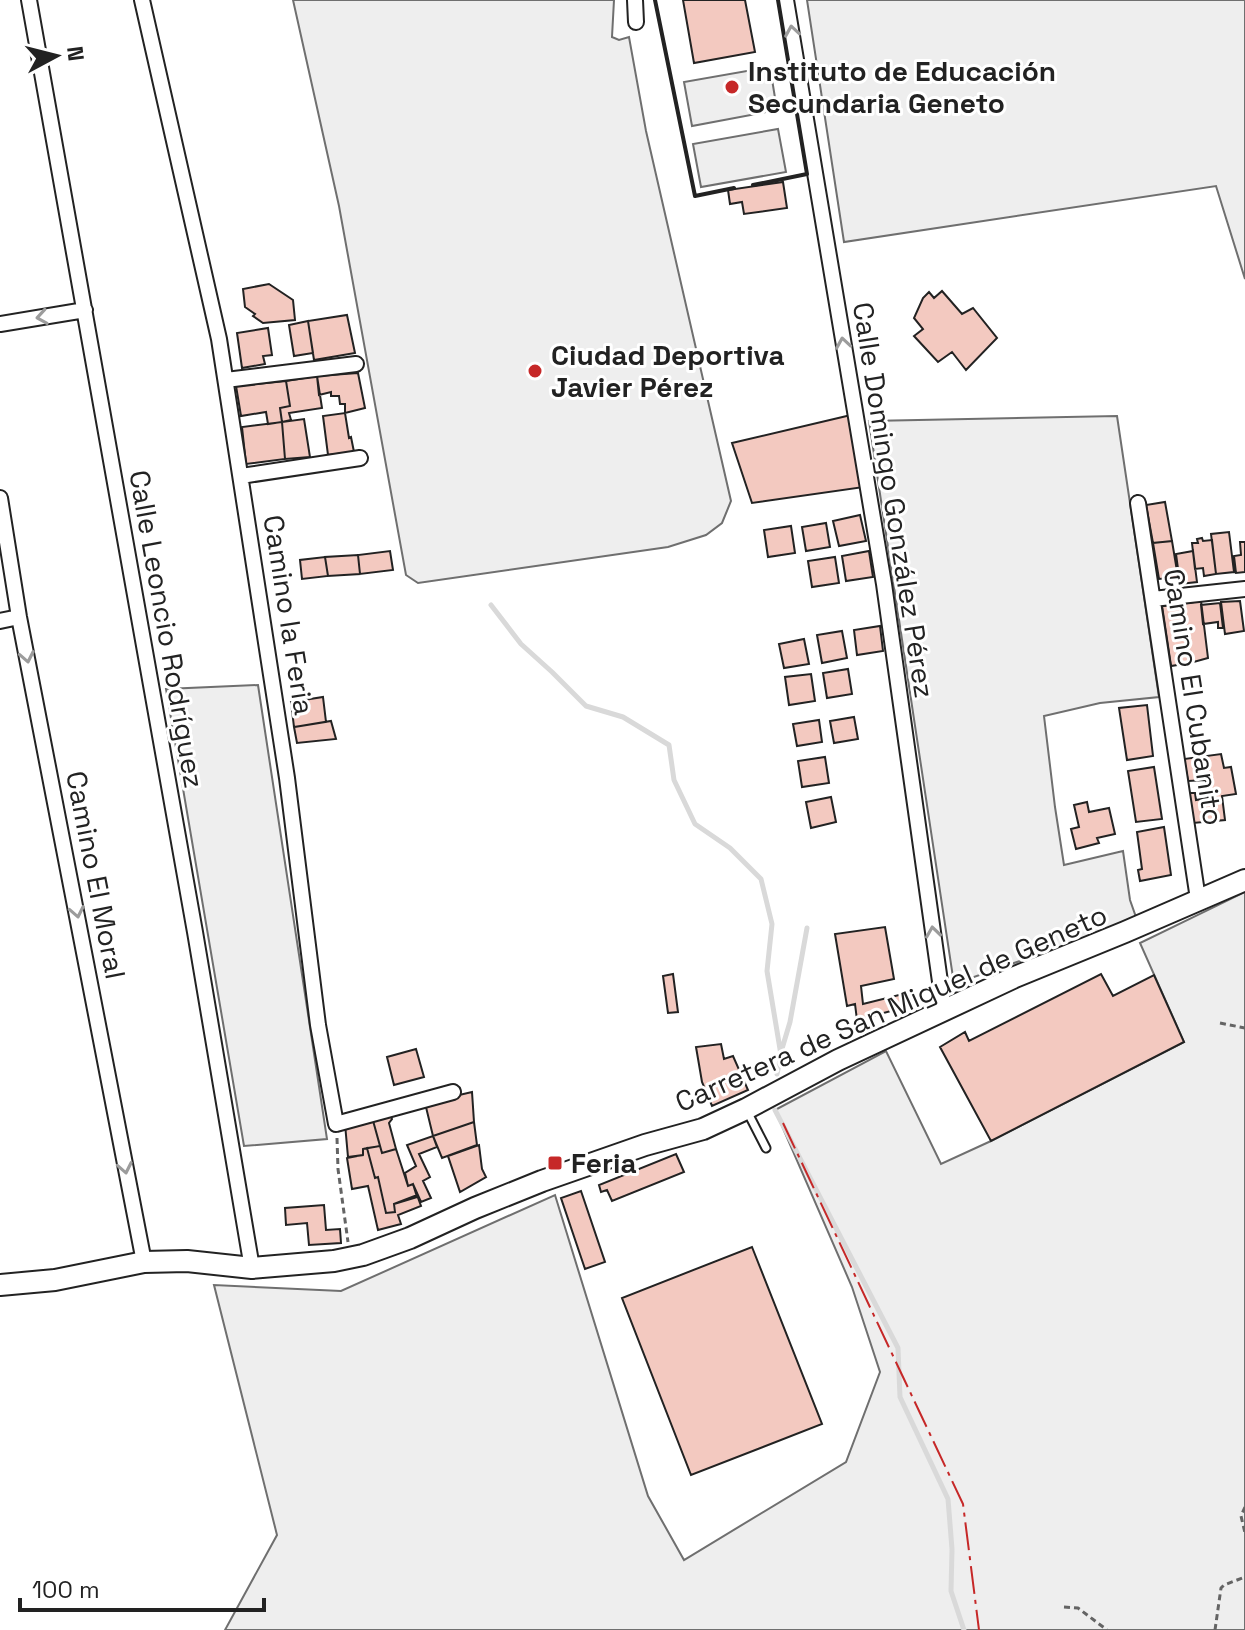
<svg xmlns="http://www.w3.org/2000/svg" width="1245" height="1630" viewBox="0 0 1245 1630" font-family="'Space Grotesk',sans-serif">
<rect width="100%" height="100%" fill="#fff"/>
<path fill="#eee" stroke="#6f6f6f" stroke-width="2" d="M293 0H614L612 37 619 40 629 37 646 131 731 501 722 523 706 535 668 547 418 583 406 575 339 206Z
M807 0H1245V279L1216 186 844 242Z
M770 67 777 110 692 126 684 82Z
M778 129 786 172 701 187 693 144Z
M1117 416 1159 697 1100 703 1044 716 1055 807 1064 865 1123 851 1130 900 1137 920 954 984 869 421Z
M258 685 327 1139 244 1146 166 689Z
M1245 892V1630H225L277 1535 214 1285 341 1291 555 1195 648 1496 684 1560 846 1462 880 1372 852 1287 775 1110 886 1051 941 1164 991 1141 1184 1042 1140 943Z"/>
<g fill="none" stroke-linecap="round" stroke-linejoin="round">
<path stroke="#d9d9d9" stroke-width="5" d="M491 605 521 644 552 672 586 706 623 717 669 745 674 780 695 824 730 848 761 879 772 924 767 971 781 1055 777 1074
M781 1052 790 1022 807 928
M775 1110 898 1348 900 1397 948 1499 952 1549 951 1591 964 1630"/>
</g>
<path fill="#f3c9c0" stroke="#222" stroke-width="2" d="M683 0H745L755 52 694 63Z
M783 182 787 208 744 214 742 202 730 204 728 190Z
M269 284 293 300 295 320 263 323 253 316 255 314 245 307 243 289Z
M942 291 962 314 973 308 997 338 966 370 952 352 938 362 914 336 923 329 914 318 923 298 929 292 934 298Z
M347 315 355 353 314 360 308 321Z
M308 321 313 353 294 356 289 325Z
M268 328 272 355 263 356 265 364 242 368 237 333Z
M358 373 365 408 345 413V404H340L339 396H331V392L319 395 317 376Z
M317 376 322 408 289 413 291 420 282 422 280 408 290 406 286 381Z
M286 381 290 406 280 408 282 422 268 424 266 412 241 416 236 386Z
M345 413 349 438 351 437 354 452 328 455 323 416Z
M851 415 864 487 752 503 732 443Z
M304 419 310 457 285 459 282 422Z
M282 422 285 459 246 464 242 427Z
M1165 502 1172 541 1153 543 1146 505Z
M860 515 866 541 839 546 833 521Z
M826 523 830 547 806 551 802 527Z
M791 526 795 553 768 557 764 530Z
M1229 532 1234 572 1216 574 1211 534Z
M1202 538 1203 541 1212 540 1216 574 1204 576 1203 568 1195 569 1192 543H1198L1197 539Z
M1172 541 1178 577 1159 579 1153 543Z
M1240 542H1245V572L1236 573 1234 556 1241 555Z
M390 551 393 570 360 574 358 555Z
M869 551 873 577 846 581 842 556Z
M1193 551 1197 582 1180 584 1176 554Z
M358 555 360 574 328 576 325 557Z
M325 557 328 576 302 579 300 560Z
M835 557 839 583 812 587 808 561Z
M1201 601 1208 658 1190 663 1181 604Z
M1240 601 1244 631 1225 634 1221 602Z
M1220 603 1223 628H1218V622L1203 624 1201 605Z
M1181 604 1190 663 1171 666 1162 606Z
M880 626 883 651 857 655 854 630Z
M842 631 847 658 822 663 817 635Z
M804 639 809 664 784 668 779 644Z
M848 669 852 694 827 698 823 673Z
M811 674 815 701 789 705 785 677Z
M323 697 326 722 294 727 291 702Z
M1147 705 1153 756 1127 760 1119 708Z
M854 717 858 739 834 743 830 721Z
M819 720 822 742 797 746 793 724Z
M331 721 336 739 297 743 294 727Z
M1221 754 1224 768 1231 767 1236 794 1222 796 1225 820 1193 823 1189 793H1195L1196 800 1208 798 1206 780 1188 781 1184 759Z
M825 757 829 783 802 787 798 761Z
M1154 767 1162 819 1136 822 1128 771Z
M831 797 836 822 811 828 806 802Z
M1087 802 1089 812 1109 808 1115 834 1097 838 1099 843 1076 849 1071 829 1079 827 1074 805Z
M1164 827 1171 875 1140 881 1138 870 1142 869 1137 832Z
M885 927 894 979 861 986 863 1004 911 992 910 1006 857 1020 855 1004 847 1006 835 934Z
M673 974 678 1012 668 1013 663 976Z
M1101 974 1113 996 1154 975 1184 1042 991 1141 940 1047 965 1032 969 1041Z
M721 1044 724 1059 733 1056 748 1090 712 1106 702 1082 696 1047Z
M416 1049 424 1077 394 1085 387 1057Z
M472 1092 474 1122 433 1136 425 1103Z
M389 1112 392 1119 389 1123 396 1149 382 1153 372 1117Z
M372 1117 380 1146 363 1149V1155L348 1157 345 1124Z
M474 1122 477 1145 442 1158 433 1136Z
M433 1136 437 1147 419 1154 430 1177 423 1181 431 1198 421 1202 413 1184 408 1186 405 1173 416 1166 407 1145Z
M479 1145 482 1169 486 1177 460 1192 448 1156Z
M380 1146 382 1153 396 1149 408 1186 413 1184 417 1197 394 1204 395 1212 386 1213 378 1177 375 1178 367 1148Z
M367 1148 375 1178 378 1177 386 1213 395 1212 394 1204 417 1195 421 1206 398 1215 401 1224 378 1230 368 1186 352 1189 347 1158 363 1155V1149Z
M676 1154 684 1172 612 1201 607 1190 601 1192 599 1185Z
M581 1191 605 1262 585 1269 561 1198Z
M324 1205 326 1230 340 1229 341 1243 309 1245 307 1223 286 1225 285 1208Z
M752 1247 822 1424 691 1475 622 1298Z"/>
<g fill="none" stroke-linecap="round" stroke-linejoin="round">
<defs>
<path id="lane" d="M747 1111 766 1148"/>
<path id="street" d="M29 0 195 932 252 1268
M142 0 219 339 287 778 318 1025 336 1124 453 1092
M635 0 636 22
M786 0 884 584 944 1010
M0 324 85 310
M226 380 356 364
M241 476 360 458
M0 498 19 617 144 1262
M1138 503 1198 899
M1153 599 1245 589
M0 621 19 617"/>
<path id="secondary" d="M0 1285 55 1280 144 1262 187 1261 252 1268 334 1261 363 1255 410 1238 475 1208 542 1181 645 1145 703 1129 746 1109 838 1060 1015 977 1125 932 1245 880"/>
</defs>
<use href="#lane" stroke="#222" stroke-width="11"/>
<use href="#street" stroke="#222" stroke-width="18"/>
<use href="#secondary" stroke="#222" stroke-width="24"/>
<path stroke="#646464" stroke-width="3" stroke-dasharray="6 4" stroke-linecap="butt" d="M1220 1023 1245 1028
M337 1138 338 1169 348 1242
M1245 1507 1241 1516 1245 1533
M1064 1607 1078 1608 1107 1630
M1215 1630 1221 1588 1224 1585 1245 1577"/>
<use href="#lane" stroke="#fff" stroke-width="7"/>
<use href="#street" stroke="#fff" stroke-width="14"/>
<use href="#secondary" stroke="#fff" stroke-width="20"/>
<path stroke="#222" stroke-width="4" d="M655 0 695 196 734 188
M753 185 807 174 778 0"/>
<path stroke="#c62828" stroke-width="2" stroke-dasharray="28 6 4 6" stroke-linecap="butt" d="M783 1123 963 1504 979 1630"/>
</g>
<defs><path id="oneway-chevron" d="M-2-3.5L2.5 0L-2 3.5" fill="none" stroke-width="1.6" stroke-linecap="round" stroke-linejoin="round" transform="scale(2)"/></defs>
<g stroke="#9c9c9c">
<use href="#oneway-chevron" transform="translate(792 31) rotate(-99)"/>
<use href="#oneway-chevron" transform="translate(42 317) rotate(171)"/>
<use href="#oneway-chevron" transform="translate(843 343) rotate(-99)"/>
<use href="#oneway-chevron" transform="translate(27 657) rotate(79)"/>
<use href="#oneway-chevron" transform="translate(77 912) rotate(79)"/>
<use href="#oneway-chevron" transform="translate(933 932) rotate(-98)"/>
<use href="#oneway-chevron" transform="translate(125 1168) rotate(79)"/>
</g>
<g fill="#c62828" stroke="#fff" stroke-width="3">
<circle cx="732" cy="87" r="8"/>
<circle cx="535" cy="371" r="8"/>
<rect x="547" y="1155" width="16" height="16" rx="4"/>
</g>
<g text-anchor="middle" stroke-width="6" stroke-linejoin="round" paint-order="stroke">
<g font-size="28" font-weight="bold" fill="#222" stroke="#fff" text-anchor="start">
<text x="748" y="81">Instituto de Educación<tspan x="748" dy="32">Secundaria Geneto</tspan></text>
<text x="551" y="365">Ciudad Deportiva<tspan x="551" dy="32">Javier Pérez</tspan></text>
<text x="571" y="1173">Feria</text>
</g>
<g font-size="28" fill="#222" stroke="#fff">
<text transform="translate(894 500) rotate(81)" y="10">Calle Domingo González Pérez</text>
<text transform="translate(289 615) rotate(81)" y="10">Camino la Feria</text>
<text transform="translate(167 629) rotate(80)" y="10">Calle Leoncio Rodríguez</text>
<text transform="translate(1194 697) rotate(81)" y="10">Camino El Cubanito</text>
<text transform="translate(96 875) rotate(79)" y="10">Camino El Moral</text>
<text transform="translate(891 1008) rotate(-24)" y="10">Carretera de San Miguel de Geneto</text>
</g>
</g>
<g transform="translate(56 56) rotate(83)" stroke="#ffffff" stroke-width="6" paint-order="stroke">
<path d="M0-6L14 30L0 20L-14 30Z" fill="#222222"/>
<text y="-12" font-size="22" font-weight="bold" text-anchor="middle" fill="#222222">N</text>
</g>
<path d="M20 1598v12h244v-12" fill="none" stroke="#222222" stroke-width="4"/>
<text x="32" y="1598" font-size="24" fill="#222222" stroke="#ffffff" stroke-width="6" paint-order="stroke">100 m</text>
</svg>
